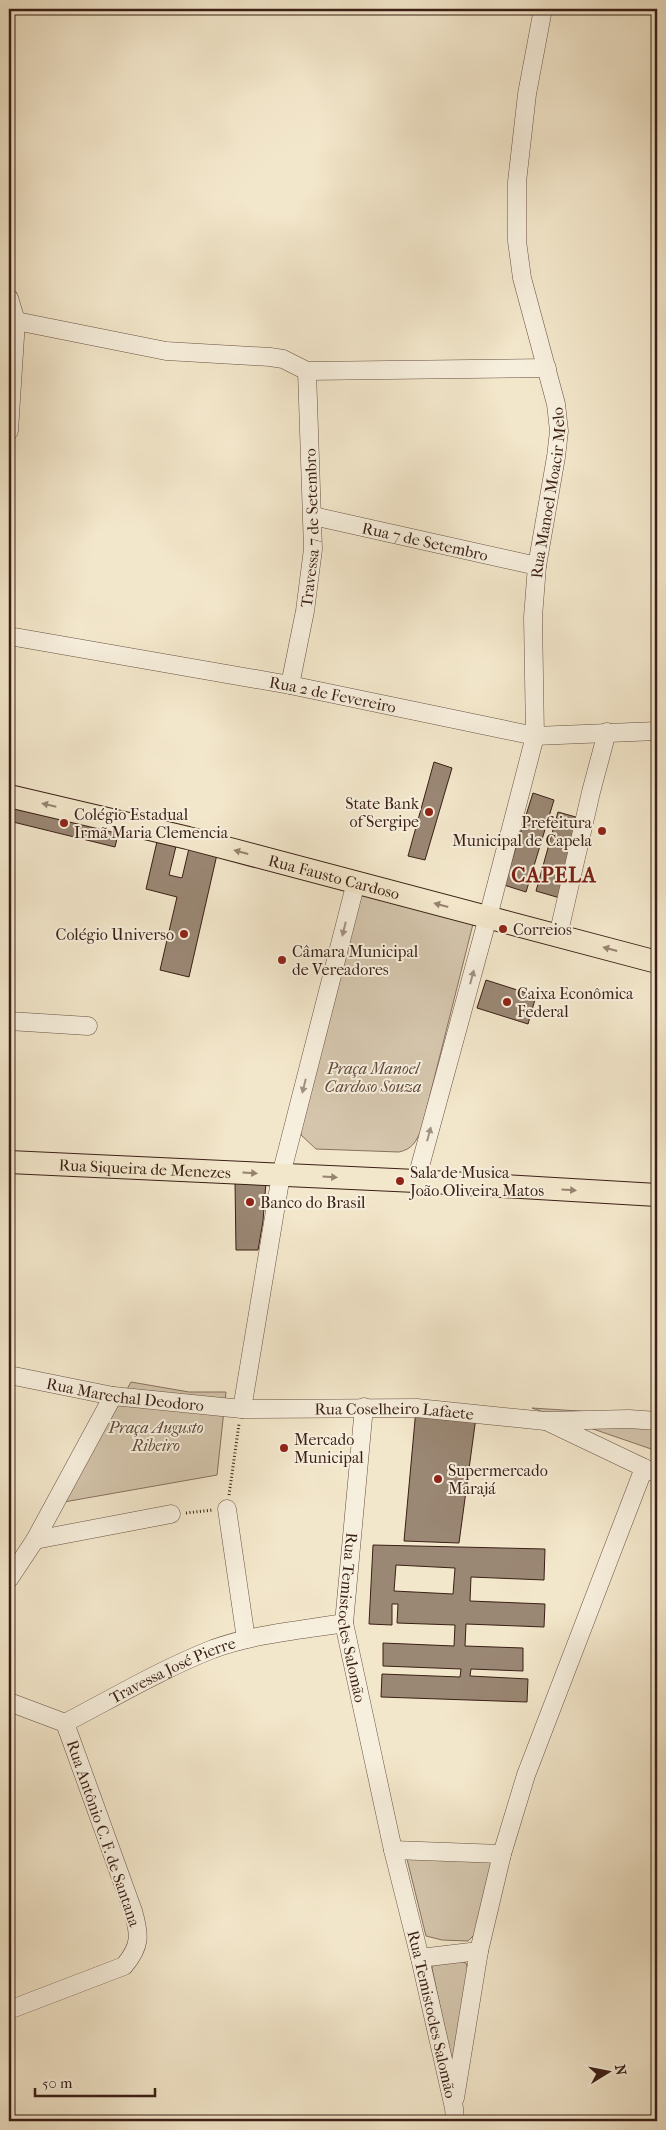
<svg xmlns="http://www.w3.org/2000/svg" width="666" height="2130" viewBox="0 0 666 2130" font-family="'IM FELL French Canon',serif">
<rect width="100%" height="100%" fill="#f3e7cb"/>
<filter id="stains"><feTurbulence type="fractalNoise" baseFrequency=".004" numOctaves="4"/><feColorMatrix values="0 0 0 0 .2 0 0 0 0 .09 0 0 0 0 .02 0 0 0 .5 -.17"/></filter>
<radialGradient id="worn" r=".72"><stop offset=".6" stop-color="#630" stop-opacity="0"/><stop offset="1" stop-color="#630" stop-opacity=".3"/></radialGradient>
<path fill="#d4c5ac" stroke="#877260" d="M358 895 476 912 421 1131C415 1143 412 1149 399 1152L316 1149 301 1135 300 1118Z
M131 1382 189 1392H226L217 1475 64 1502Z
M532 1408 657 1416V1451Z
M406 1855 493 1856 478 1931 468 1941 442 1940 426 1936Z
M458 1960 466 1963 469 1974 457 2054 453 2057 450 2055 432 1968 435 1963Z"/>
<path fill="#9a8774" stroke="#3a1f15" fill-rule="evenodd" d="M434 762 452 768 425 860 408 856Z
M533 793 554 800 526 892 504 885Z
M9 799 120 826 115 847 9 821Z
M558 812 583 819 560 898 536 891Z
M159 833 178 838 169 875 182 878 190 844 218 850 189 977 160 970 177 897 146 889Z
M486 980 536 996 528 1024 477 1008Z
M235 1182H266L263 1221 258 1250H236Z
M416 1409 476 1417 459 1543 404 1541Z
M373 1545 545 1549 544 1580 471 1577 470 1601 545 1604 544 1627 466 1624 465 1646 523 1648V1671L471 1669 470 1676 528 1679 527 1702 381 1697 382 1674 460 1677 461 1669 383 1666V1643L454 1646 455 1625 397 1623 398 1604H392V1625L369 1624ZM396 1565 455 1568 453 1594 394 1591Z"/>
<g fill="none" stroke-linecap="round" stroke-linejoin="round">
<defs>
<g id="minor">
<path d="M9 298 16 321 9 431"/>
<path d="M16 321 166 351 270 357 283 359 307 371 547 368"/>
<path id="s1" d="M313 516 537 566"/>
<path id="s2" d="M9 636 290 685 535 736 657 731"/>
<path id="s3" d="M290 685 305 611 313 549 307 371"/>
<path d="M558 936 591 792 607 732"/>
<path d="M9 1021 88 1026"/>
<path id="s4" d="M416 1181 488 917 535 736 533 617 537 566 556 457 559 431 556 404 522 278 517 241V182L527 94 543 9"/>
<path id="s5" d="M9 1375 113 1396 242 1409 417 1408 545 1421 629 1419 657 1421"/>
<path id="s6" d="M364 1407 344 1623 393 1850 420 1958 454 2108 455 2121"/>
<path d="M242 1409 281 1175 356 882"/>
<path d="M548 1422 657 1474"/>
<path d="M227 1509 246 1639"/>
<path d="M35 1540 171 1514"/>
<path d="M9 1579 35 1540 113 1396"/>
<path id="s7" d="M9 1702 65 1723C113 1698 162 1669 213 1649 254 1634 301 1630 344 1623"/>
<path d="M393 1850 502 1854"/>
<path d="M420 1958 479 1951"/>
<path d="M9 2010 124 1966C141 1946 140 1935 133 1911L65 1723"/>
<path d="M455 2098 479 1951 502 1854 526 1775 644 1468"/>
</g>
<g id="major">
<path id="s8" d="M9 796 188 838 657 962"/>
<path id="s9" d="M9 1162 416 1181 657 1195"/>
</g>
</defs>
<use href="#minor" stroke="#685142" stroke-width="19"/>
<use href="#major" stroke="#3a1f15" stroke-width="24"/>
<path stroke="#3a1f15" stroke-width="3" stroke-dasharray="1 2.5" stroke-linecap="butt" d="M229 1495 239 1424
M186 1513 213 1510"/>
<use href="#minor" stroke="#f7efdd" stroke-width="18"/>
<use href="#major" stroke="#f3e7cb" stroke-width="22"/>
</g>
<defs><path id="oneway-solid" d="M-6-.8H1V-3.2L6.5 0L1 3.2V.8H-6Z" transform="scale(1.25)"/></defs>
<g fill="#968370">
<use href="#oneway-solid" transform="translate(49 805) rotate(-167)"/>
<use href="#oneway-solid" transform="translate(241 852) rotate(-165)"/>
<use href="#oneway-solid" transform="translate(441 905) rotate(-165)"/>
<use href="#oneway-solid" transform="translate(610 949) rotate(-165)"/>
<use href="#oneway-solid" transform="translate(250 1173) rotate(3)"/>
<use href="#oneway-solid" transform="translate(330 1177) rotate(3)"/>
<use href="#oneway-solid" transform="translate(569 1190) rotate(3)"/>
</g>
<g fill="#a29183">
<use href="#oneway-solid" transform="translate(344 929) rotate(104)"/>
<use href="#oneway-solid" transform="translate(472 977) rotate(-75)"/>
<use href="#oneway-solid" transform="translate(304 1086) rotate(104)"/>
<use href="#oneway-solid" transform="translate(429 1134) rotate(-75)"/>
</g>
<g fill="#8f2418" stroke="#f7efdd" stroke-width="2">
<circle cx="429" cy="812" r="5"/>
<circle cx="64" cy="823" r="5"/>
<circle cx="602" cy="831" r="5"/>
<circle cx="503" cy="929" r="5"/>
<circle cx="184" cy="934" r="5"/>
<circle cx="282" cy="960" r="5"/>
<circle cx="507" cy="1002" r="5"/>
<circle cx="400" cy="1181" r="5"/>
<circle cx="250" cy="1202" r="5"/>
<circle cx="284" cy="1448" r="5"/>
<circle cx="438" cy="1479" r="5"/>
</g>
<g text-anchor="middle" stroke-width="4" stroke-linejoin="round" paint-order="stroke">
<g font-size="16" fill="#3a1f15" stroke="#f7efdd">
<text dy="6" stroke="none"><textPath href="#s4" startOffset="705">Rua Manoel Moacir Melo</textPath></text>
<text dy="6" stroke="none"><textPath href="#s3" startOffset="159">Travessa 7 de Setembro</textPath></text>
<text dy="6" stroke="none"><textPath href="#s1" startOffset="115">Rua 7 de Setembro</textPath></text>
<text dy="6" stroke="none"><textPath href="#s2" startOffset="329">Rua 2 de Fevereiro</textPath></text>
<text dy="6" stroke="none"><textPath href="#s8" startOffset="335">Rua Fausto Cardoso</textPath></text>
<text dy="6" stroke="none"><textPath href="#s9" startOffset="136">Rua Siqueira de Menezes</textPath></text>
<text dy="6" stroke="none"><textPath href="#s5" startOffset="118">Rua Marechal Deodoro</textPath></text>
<text dy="6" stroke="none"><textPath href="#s5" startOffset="388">Rua Coselheiro Lafaete</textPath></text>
<text dy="6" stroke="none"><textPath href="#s6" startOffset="212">Rua Temistocles Salomão</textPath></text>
<text dy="6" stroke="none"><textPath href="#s7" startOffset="180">Travessa José Pierre</textPath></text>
<text transform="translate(104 1833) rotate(71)" y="6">Rua Antônio C. F. de Santana</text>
<text dy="6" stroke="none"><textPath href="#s6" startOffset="618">Rua Temistocles Salomão</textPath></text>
</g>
<g font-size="16" fill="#3a1f15" stroke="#f7efdd" text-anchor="start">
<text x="419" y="809" text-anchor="end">State Bank<tspan x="419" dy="18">of Sergipe</tspan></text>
<text x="74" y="820">Colégio Estadual<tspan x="74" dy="18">Irmã Maria Clemencia</tspan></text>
<text x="592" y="828" text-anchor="end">Prefeitura<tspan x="592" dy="18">Municipal de Capela</tspan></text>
<text x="513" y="935">Correios</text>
<text x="174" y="940" text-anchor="end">Colégio Universo</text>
<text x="292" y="957">Câmara Municipal<tspan x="292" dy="18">de Vereadores</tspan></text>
<text x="517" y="999">Caixa Econômica<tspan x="517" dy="18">Federal</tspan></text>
<text x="410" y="1178">Sala de Musica<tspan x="410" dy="18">João Oliveira Matos</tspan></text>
<text x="260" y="1208">Banco do Brasil</text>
<text x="294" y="1445">Mercado<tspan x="294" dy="18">Municipal</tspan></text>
<text x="448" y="1476">Supermercado<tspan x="448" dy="18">Marajá</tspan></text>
</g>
<g font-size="16" font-style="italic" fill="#60483b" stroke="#f7efdd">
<text x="373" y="1074">Praça Manoel<tspan x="373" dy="18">Cardoso Souza</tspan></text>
<text x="156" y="1433">Praça Augusto<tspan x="156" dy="18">Ribeiro</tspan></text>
</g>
<g font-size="21" font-weight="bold" letter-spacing="1" fill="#7a1f14" stroke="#f7efdd">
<text x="554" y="882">CAPELA</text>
</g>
</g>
<rect width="666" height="2130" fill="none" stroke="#f3e7cb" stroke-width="30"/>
<rect x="10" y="10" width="646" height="2110" fill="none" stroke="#3a1f15" stroke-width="2.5"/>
<rect x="15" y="15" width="636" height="2100" fill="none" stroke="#3a1f15"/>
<g transform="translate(608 2072) rotate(80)" stroke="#f7efdd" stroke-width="4" paint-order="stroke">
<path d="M0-4L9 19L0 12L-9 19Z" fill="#3a1f15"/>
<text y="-8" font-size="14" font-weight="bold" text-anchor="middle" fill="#3a1f15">N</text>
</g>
<path d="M35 2088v8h120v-8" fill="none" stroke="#3a1f15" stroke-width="2.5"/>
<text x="42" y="2088" font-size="15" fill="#3a1f15" stroke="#f7efdd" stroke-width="4" paint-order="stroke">50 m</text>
<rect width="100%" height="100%" filter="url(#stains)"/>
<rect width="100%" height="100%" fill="url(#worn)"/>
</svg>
